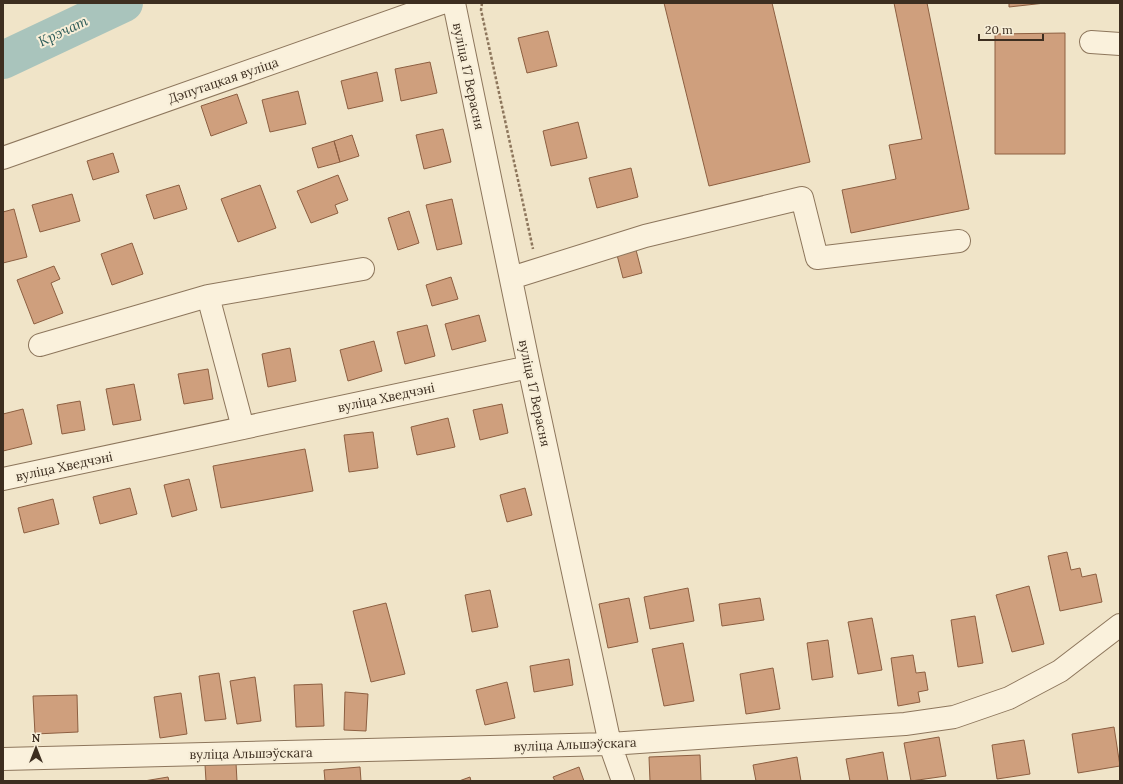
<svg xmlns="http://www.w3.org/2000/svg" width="1123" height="784" viewBox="0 0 1123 784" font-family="Lora,serif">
<rect width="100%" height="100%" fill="#f0e4c8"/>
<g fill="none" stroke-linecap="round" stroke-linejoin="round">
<path stroke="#a9c4bc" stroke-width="38" d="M3 60 124 3"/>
</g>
<path fill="#cf9f7d" stroke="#8d5f41" d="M664 3H772L810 162 709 186Z
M894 3H927L969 209 851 233 842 190 896 179 889 145 922 139Z
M1009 3H1045L1009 7Z
M548 31 557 66 527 73 518 38Z
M1065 33V154H995V34Z
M430 62 437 93 401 101 395 69Z
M377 72 383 101 348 109 341 81Z
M298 91 306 124 270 132 262 100Z
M237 94 247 123 211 136 201 106Z
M578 122 587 158 551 166 543 131Z
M443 129 451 162 424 169 416 135Z
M352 135 359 156 340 162 334 141Z
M334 141 340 162 318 168 312 148Z
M113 153 119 172 93 180 87 161Z
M631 168 638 197 597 208 589 178Z
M338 175 348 200 335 205 338 213 311 223 297 191Z
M179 185 187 209 154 219 146 195Z
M260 185 276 228 238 242 221 199Z
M72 194 80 221 40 232 32 205Z
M452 199 462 244 437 250 426 205Z
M14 209 27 257 3 263V212Z
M409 211 419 243 398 250 388 218Z
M132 243 143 274 112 285 101 254Z
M636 250 642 273 623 278 617 255Z
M54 266 60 279 51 283 63 313 34 324 17 280Z
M451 277 458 299 432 306 426 285Z
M479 315 486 341 452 350 445 324Z
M427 325 435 356 405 364 397 332Z
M374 341 382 371 348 381 340 350Z
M290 348 296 381 268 387 262 354Z
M208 369 213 399 184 404 178 374Z
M134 384 141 420 113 425 106 389Z
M80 401 85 430 62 434 57 405Z
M502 404 508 433 480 440 473 410Z
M23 409 32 444 3 451V414Z
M448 418 455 447 417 455 411 427Z
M373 432 378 468 349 472 344 435Z
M305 449 313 491 221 508 213 466Z
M189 479 197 510 172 517 164 485Z
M130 488 137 514 100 524 93 497Z
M525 488 532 515 507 522 500 495Z
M53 499 59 524 24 533 18 508Z
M1067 552 1071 570 1080 568 1082 577 1096 574 1102 602 1060 611 1048 556Z
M1029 586 1044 644 1012 652 996 595Z
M688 588 694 621 650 629 644 597Z
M490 590 498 627 472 632 465 595Z
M629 598 638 642 608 648 599 604Z
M760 598 764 620 722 626 719 604Z
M386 603 405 674 371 682 353 611Z
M975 616 983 663 958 667 951 620Z
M872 618 882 670 858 674 848 622Z
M828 640 833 677 812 680 807 643Z
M683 643 694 701 664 706 652 649Z
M913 655 916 673 925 672 928 690 918 692 920 702 898 706 891 658Z
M569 659 573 685 534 692 530 666Z
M773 668 780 709 746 714 740 674Z
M219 673 226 719 205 721 199 676Z
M255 677 261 721 237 724 230 681Z
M507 682 515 718 485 725 476 690Z
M322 684 324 726 296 727 294 685Z
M345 692 368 694 366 731 344 730Z
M181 693 187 734 160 738 154 697Z
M77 695 78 732 35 734 33 696Z
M1114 727 1120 766 1078 773 1072 734Z
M939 737 946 776 911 781 904 743Z
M1024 740 1030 774 997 779 992 745Z
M883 752 888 781H850L846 759Z
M700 755 701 781H650L649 757Z
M797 757 801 781H756L753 765Z
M236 763 237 781H206L205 765Z
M360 767 361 781H325L324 770Z
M579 767 584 781H555L553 777Z
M168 777 169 781H144Z
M470 777 471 781H459Z"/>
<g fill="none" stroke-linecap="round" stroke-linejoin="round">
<defs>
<path id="minor" d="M454 3 529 367 610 744 623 781
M1091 42 1120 44
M3 158 442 3
M511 278 645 236 802 198 817 258 959 241
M208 296 363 269
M40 345 208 296 243 428
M3 479 529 367
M3 759 610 744 905 724 954 717 1009 698 1060 671 1120 625"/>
</defs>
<use href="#minor" stroke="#8d765c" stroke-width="24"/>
<path stroke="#8d765c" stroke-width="2.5" stroke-dasharray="3 2" stroke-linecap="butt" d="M482 3 481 10 533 249"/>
<use href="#minor" stroke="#faf1dc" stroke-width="22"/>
</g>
<g text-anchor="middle" stroke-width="4" stroke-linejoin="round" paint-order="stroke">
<g font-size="13" fill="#3d2e20" stroke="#f7eed8">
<text transform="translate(469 76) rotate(78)" y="5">вуліца 17 Верасня</text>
<text transform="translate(223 80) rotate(-19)" y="5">Дэпутацкая вуліца</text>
<text transform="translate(535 393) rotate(78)" y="5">вуліца 17 Верасня</text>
<text transform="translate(386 397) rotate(-12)" y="5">вуліца Хведчэні</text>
<text transform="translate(64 466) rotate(-12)" y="5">вуліца Хведчэні</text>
<text transform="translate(575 744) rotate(-2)" y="5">вуліца Альшэўскага</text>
<text transform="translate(251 753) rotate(-1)" y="5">вуліца Альшэўскага</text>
</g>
<g font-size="14" font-style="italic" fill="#2f5d5a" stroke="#f7eed8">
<text transform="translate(63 31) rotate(-25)" y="5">Крэчат</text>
</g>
</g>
<rect width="1123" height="784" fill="none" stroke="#3d2e20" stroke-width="8"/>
<g transform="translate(36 748)" stroke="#f7eed8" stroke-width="3" paint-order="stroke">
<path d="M0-3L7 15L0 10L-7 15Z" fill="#3d2e20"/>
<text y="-6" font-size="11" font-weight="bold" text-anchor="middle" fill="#3d2e20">N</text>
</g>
<path d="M979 34v6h64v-6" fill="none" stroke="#3d2e20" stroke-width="2"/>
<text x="985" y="34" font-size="12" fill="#3d2e20" stroke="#f7eed8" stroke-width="3" paint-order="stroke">20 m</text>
</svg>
